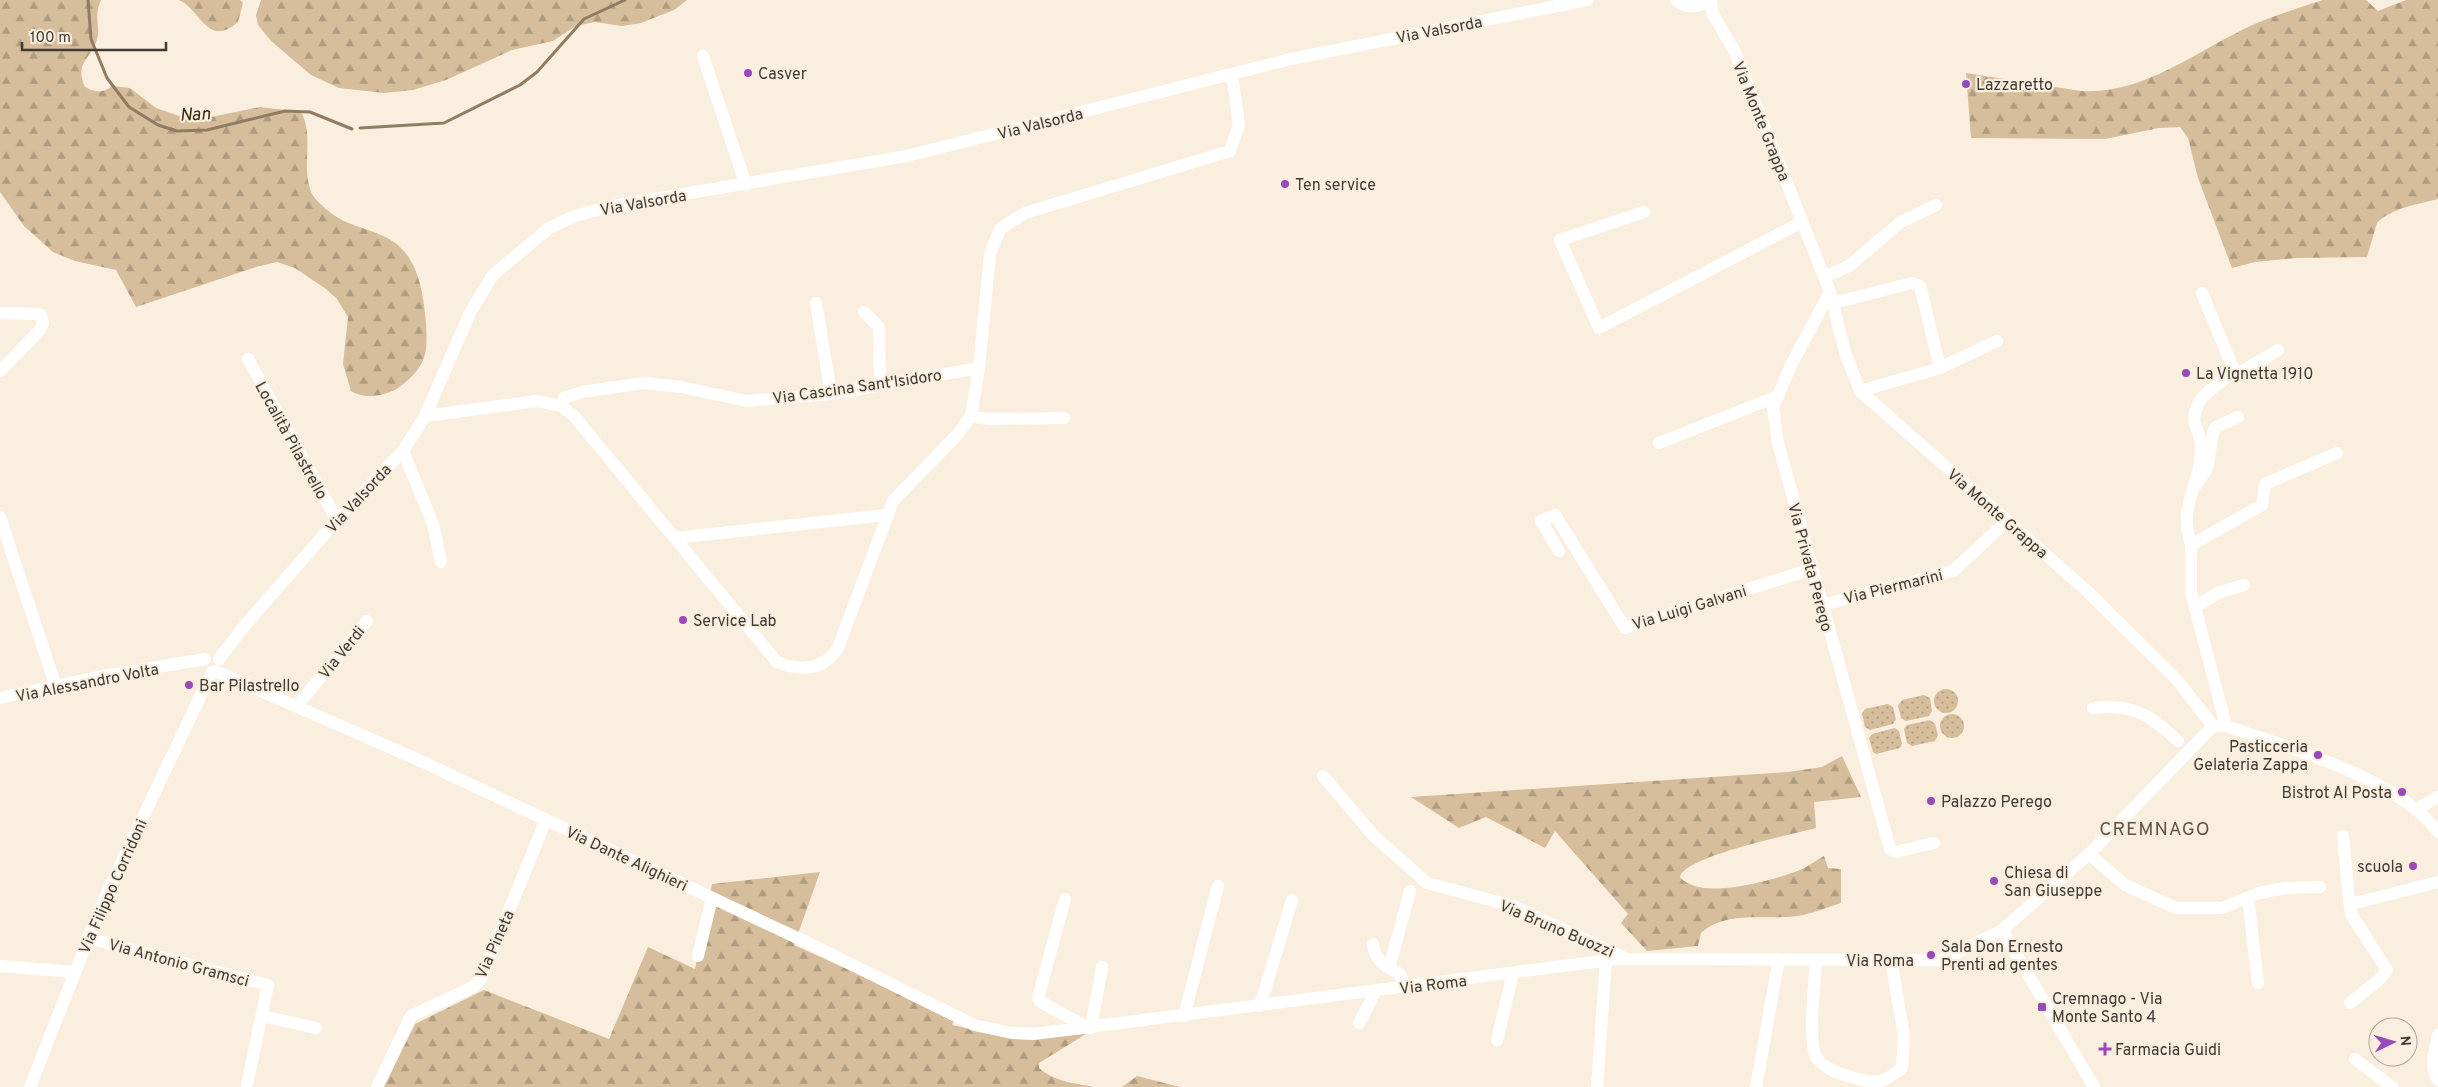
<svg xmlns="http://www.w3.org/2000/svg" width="2438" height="1087" viewBox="0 0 2438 1087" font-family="Overpass,sans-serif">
<defs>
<pattern id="forest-firs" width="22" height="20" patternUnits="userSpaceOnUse" patternTransform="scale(1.25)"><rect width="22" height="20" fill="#d6bd9b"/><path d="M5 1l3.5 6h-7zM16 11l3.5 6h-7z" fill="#af9b7f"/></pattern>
<pattern id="garden-dots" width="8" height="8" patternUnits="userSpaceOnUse" patternTransform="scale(1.25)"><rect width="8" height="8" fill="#d6bd9b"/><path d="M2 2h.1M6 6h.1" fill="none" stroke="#af9b7f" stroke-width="1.8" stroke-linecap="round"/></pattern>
</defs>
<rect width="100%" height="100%" fill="#faefdf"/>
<path fill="url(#forest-firs)" d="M0 0H101C93 18 101 26 97 39 91 60 74 62 85 87 97 93 102 93 113 86L130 88 156 108 182 117 206 118 260 107 301 112C315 137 300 168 312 194 316 201 325 208 331 213 347 226 365 227 383 236 418 251 423 290 426 323 428 354 426 366 401 386 388 396 364 400 351 391L343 364 348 317 337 299 326 289 295 268 277 262 256 267 136 307 116 270 75 261 53 252 24 226 0 192Z
M179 0H240L243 3 238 22C208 49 200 9 179 0Z
M261 0H687L674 10 641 23 622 26 595 22 576 26 553 41 512 50 446 80 413 90 384 93 339 88 311 75 271 41 258 25 256 15Z
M2323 0H2366L2378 11 2406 0H2438V199C2419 204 2391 208 2377 223L2367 257 2297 258 2255 262 2232 268 2198 178 2188 138 2180 127 2159 128 2105 139 1971 138 1966 73 2081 91C2140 95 2193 54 2244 29 2269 17 2296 9 2323 0Z
M1842 756 1861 797 1814 802 1816 828C1794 834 1684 856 1680 877 1700 902 1774 880 1800 870 1808 867 1816 860 1824 856L1828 868 1841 869V903C1828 907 1816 912 1803 915 1769 922 1729 908 1701 933L1698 946 1647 951 1621 923 1628 914 1555 831 1545 848 1486 817 1459 828 1411 797 1788 772 1822 767Z
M820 872 794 945 955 1018 952 1025 1001 1035 1034 1039 1086 1034 1039 1063V1068C1055 1082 1074 1083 1094 1087H384L415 1024 484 990 609 1039 648 947 695 969 712 884Z
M1137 1076 1180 1087H1122Z"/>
<path fill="url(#garden-dots)" d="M1934 701a12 12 0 1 1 24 0a12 12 0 1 1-24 0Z
M1924 695 1930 698 1932 711 1929 716 1906 721 1901 718 1898 705 1902 700Z
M1888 704 1893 707 1896 719 1893 724 1870 730 1865 727 1862 714 1865 709Z
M1940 726a12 12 0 1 1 24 0a12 12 0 1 1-24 0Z
M1930 720 1935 724 1938 735 1935 741 1912 746 1907 743 1904 729 1907 725Z
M1895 728 1899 731 1902 744 1900 748 1876 754 1873 752 1869 738 1872 734Z"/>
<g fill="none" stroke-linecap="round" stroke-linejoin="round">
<path stroke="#907c62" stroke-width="3" d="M88 0 91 39 107 78 129 107 158 125 177 131 207 130 285 111 310 112 352 129
M360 128 444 123 520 85 537 72 584 19 625 0"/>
<path stroke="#fff" stroke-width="12" d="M1676 0C1687 9 1698 8 1708 0
M1711 0 1713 14 1735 52 1830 292 1845 352 1860 391 2087 591 2178 681 2213 726
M703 56 746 185
M1644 212 1560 240 1599 328 1802 222
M1824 277 1849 266 1901 222 1936 205
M1830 292 1791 365 1773 408 1778 443 1890 849 1896 852 1934 843
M816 303 831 394
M1833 303 1912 283 1920 286 1940 368 1860 391
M864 312 879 327 880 385
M0 313 38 314 41 315 43 323 40 330 0 371
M248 359 337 520
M1940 368 1997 341
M2229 376 2245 370 2278 350
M561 406 574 416 777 662C801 672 823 670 838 648L893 501 958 434 971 416 979 368 990 254 1000 229 1025 213 1230 151 1239 125 1232 74
M425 416 537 401 561 406 564 398 582 392 644 383 681 387 747 401 831 394 979 368
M971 416 988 419 1064 418
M1659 443 1778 396
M403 451 433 524 441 562
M2197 484 2207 469 2213 433 2216 427 2238 417
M0 517 56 687
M675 538 886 515
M2191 545C2178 503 2201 486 2201 447 2201 430 2189 425 2197 407 2204 388 2225 385 2233 368L2202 293
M1559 551 1541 521 1555 515 1625 628 1812 569
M1822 605 1953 571 2006 522
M2195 607 2218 593 2244 585
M219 659 246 624 337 520 403 451 425 416 470 313 493 275 549 228 575 216 607 207 907 156 1291 59 1587 0
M215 671 421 761 806 942 974 1025 1012 1033 1034 1034 1618 959 1943 960 2002 930 2089 854 2213 726
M0 698 98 677 205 659
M297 706 367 621
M2093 708C2132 703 2150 715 2178 741
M2218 726H2226C2288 747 2399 779 2438 832
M2226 726 2191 592V545L2262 505 2265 484 2337 453
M1323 776 1374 836 1427 883 1513 906 1625 958
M2417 809 2438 797
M2343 836 2349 899 2355 903 2438 882
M2089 854 2125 885 2176 908H2222L2259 893 2285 888 2320 887
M2248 898 2258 983
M1065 899 1038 998 1041 1002 1088 1028
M2349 899 2351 914 2387 970 2381 978 2350 1003
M2002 930 2094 1087
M88 938 268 985 247 1085
M1373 944C1375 962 1386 966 1400 974L1405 987
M698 956 712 898
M1816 960C1815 979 1807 1045 1817 1058 1826 1070 1840 1074 1854 1078 1877 1084 1883 1084 1902 1068L1904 1036 1891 960
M0 966 75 972
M1389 968 1410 891
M1260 1006 1292 900
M262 1016 316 1028
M1184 1016 1218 886
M1359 1023 1376 991
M1091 1028 1102 967
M2438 1035C2435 1049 2429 1067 2438 1080
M1497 1040 1513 973
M2355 1059 2392 1087
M30 1087 103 901 212 672
M377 1087 411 1016 473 987 481 979 546 820
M1597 1087 1606 960
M1756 1087 1779 959"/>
</g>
<g fill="#9949ba" stroke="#faefdf" stroke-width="2">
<circle cx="748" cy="73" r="5"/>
<circle cx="1966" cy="84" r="5"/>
<circle cx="1285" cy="184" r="5"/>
<circle cx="2186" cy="373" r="5"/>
<circle cx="683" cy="620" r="5"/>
<circle cx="189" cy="685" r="5"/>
<circle cx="2318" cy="755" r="5"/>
<circle cx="2402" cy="792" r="5"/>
<circle cx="1931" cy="801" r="5"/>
<circle cx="2413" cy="866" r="5"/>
<circle cx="1994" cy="881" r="5"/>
<circle cx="1931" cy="955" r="5"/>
<rect x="2037" y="1002" width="10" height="10" rx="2.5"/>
<path d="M2102.5 1041.5h5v5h5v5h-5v5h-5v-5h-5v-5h5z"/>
</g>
<g text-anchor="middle" stroke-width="4.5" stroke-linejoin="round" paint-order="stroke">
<g font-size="16" fill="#3e3a34" stroke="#faefdf">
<text transform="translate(1439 29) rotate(-11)" y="6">Via Valsorda</text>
<text transform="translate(1762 121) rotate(68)" y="6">Via Monte Grappa</text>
<text transform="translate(1040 123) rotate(-14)" y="6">Via Valsorda</text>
<text transform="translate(643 202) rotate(-10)" y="6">Via Valsorda</text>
<text transform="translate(857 386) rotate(-8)" y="6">Via Cascina Sant'Isidoro</text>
<text transform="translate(292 440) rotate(61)" y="6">Località Pilastrello</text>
<text transform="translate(358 498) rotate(-47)" y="6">Via Valsorda</text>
<text transform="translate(1998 513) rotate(41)" y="6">Via Monte Grappa</text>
<text transform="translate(1811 567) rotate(75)" y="6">Via Privata Perego</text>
<text transform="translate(1893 586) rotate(-14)" y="6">Via Piermarini</text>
<text transform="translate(1689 607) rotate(-17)" y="6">Via Luigi Galvani</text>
<text transform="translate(341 652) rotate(-51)" y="6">Via Verdi</text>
<text transform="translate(87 682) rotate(-11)" y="6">Via Alessandro Volta</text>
<text transform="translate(627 858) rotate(25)" y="6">Via Dante Alighieri</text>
<text transform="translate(112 886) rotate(-66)" y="6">Via Filippo Corridoni</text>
<text transform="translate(1557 928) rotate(23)" y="6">Via Bruno Buozzi</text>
<text transform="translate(494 944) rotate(-66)" y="6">Via Pineta</text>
<text x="1880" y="966">Via Roma</text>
<text transform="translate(179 962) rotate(15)" y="6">Via Antonio Gramsci</text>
<text transform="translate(1433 984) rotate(-7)" y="6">Via Roma</text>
</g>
<g font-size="16" fill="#3e3a34" stroke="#faefdf" text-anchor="start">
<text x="758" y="79">Casver</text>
<text x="1976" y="90">Lazzaretto</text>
<text x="1295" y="190">Ten service</text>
<text x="2196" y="379">La Vignetta 1910</text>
<text x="693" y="626">Service Lab</text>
<text x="199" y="691">Bar Pilastrello</text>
<text x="2308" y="752" text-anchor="end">Pasticceria<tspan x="2308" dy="18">Gelateria Zappa</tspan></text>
<text x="2392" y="798" text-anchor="end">Bistrot Al Posta</text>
<text x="1941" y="807">Palazzo Perego</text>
<text x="2403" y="872" text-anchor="end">scuola</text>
<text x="2004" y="878">Chiesa di<tspan x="2004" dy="18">San Giuseppe</tspan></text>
<text x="1941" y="952">Sala Don Ernesto<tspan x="1941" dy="18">Prenti ad gentes</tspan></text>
<text x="2052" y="1004">Cremnago - Via<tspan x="2052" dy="18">Monte Santo 4</tspan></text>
<text x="2115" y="1055">Farmacia Guidi</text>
</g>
<g font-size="18" font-style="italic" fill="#3b2808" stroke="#faefdf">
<text transform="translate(195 114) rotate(-3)" y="6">Nan</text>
</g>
<g font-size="19" letter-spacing="1" fill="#5f5547" stroke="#faefdf">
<text x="2155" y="835">CREMNAGO</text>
</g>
</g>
<g transform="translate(2393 1042) rotate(85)"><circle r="24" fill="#faefdf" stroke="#afa79b"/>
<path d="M0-4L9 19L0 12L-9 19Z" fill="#9949ba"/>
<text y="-8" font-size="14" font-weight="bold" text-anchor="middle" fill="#3e3a34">N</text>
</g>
<path d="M22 42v8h144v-8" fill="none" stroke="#3e3a34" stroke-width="2.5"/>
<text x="30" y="42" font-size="15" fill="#3e3a34" stroke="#faefdf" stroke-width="4" paint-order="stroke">100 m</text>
</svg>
